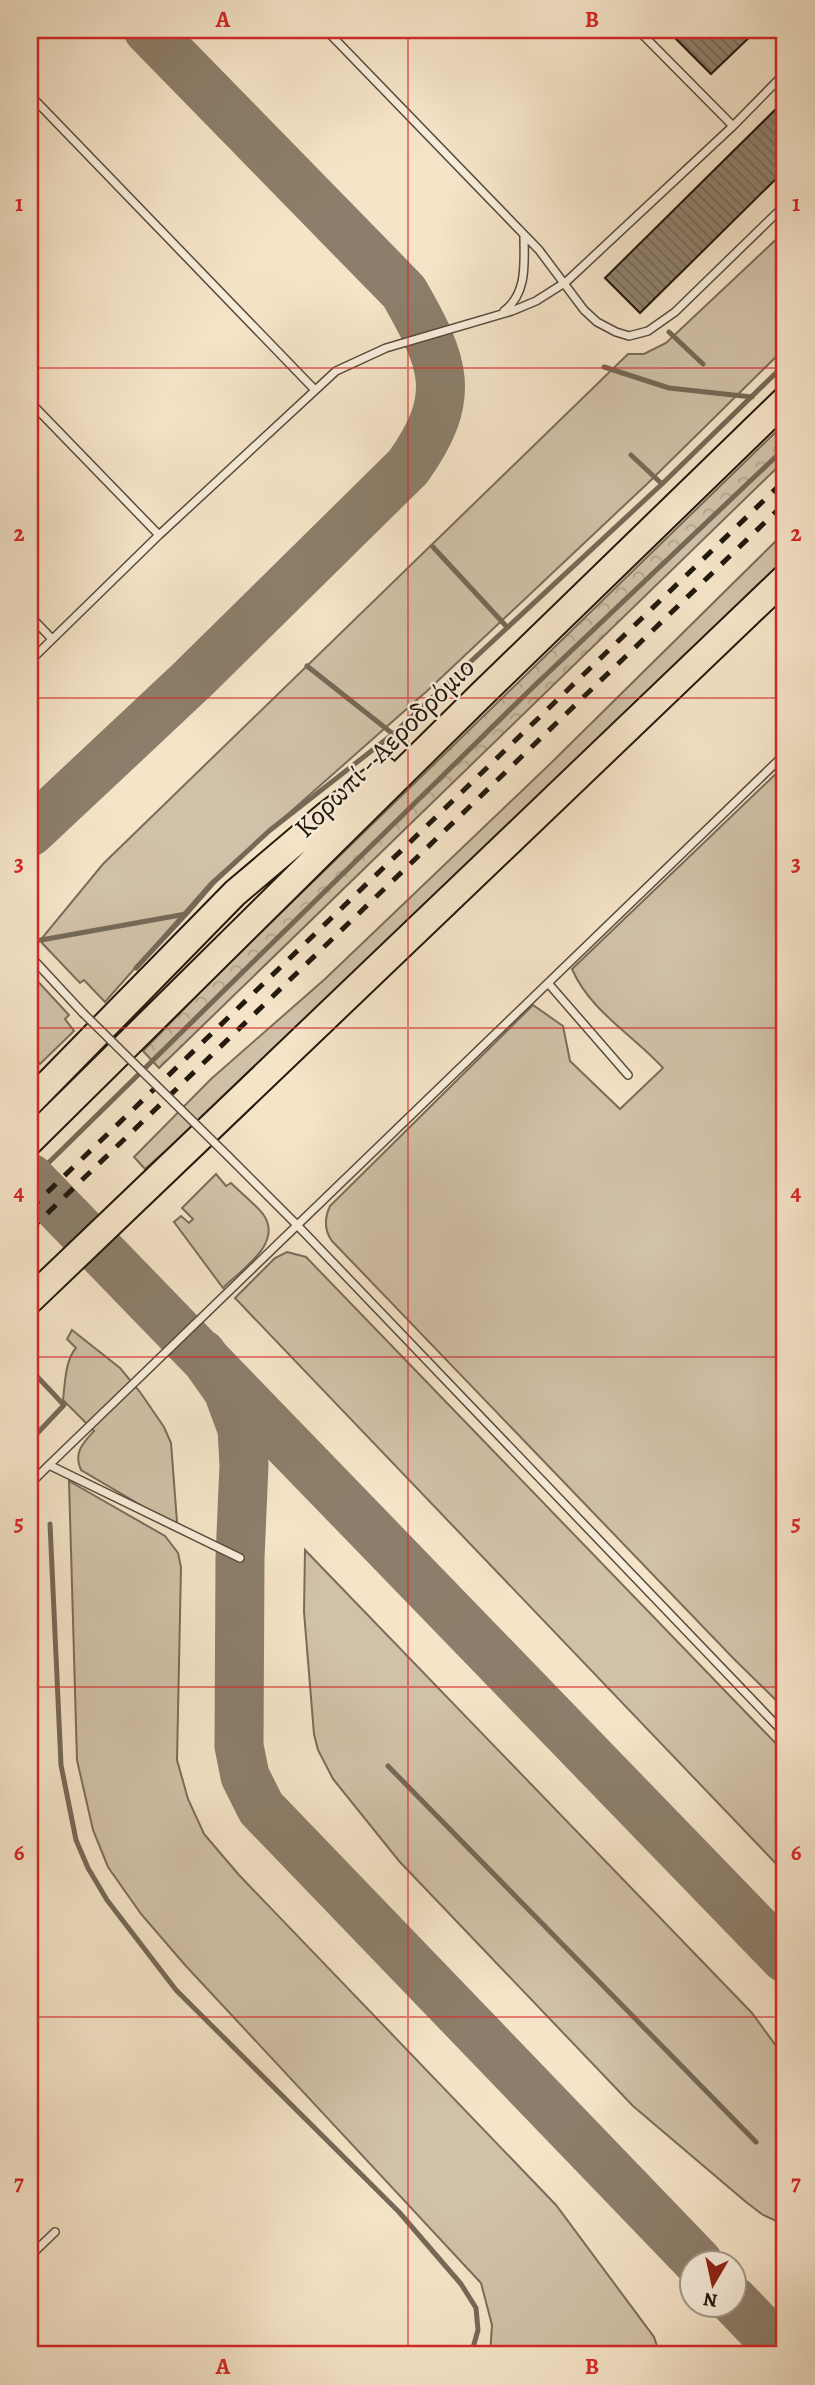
<svg xmlns="http://www.w3.org/2000/svg" width="815" height="2385" viewBox="0 0 815 2385" font-family="Alegreya,serif">
<defs>
<pattern id="forest-crowns" width="20" height="18" patternUnits="userSpaceOnUse" patternTransform="scale(1.75)"><rect width="20" height="18" fill="#d1c1a8"/><path d="M2 6a3 3 0 1 1 6 0M12 15a3 3 0 1 1 6 0" fill="none" stroke="#b3a58f"/></pattern>
<pattern id="building-back-hatch" width="6" height="6" patternUnits="userSpaceOnUse" patternTransform="scale(1.75)"><rect width="6" height="6" fill="#90826e"/><path d="M-1 5l2 2M0 0l6 6M5-1l2 2" fill="none" stroke="#756959"/></pattern>
</defs>
<rect width="100%" height="100%" fill="#f5e4c8"/>
<filter id="stains"><feTurbulence type="fractalNoise" baseFrequency=".00286" numOctaves="4"/><feColorMatrix values="0 0 0 0 .2 0 0 0 0 .09 0 0 0 0 .02 0 0 0 .5 -.17"/></filter>
<radialGradient id="worn" r=".72"><stop offset=".6" stop-color="#630" stop-opacity="0"/><stop offset="1" stop-color="#630" stop-opacity=".3"/></radialGradient>
<path fill="#d1c1a8" stroke="#7a6c5a" stroke-width="2" d="M785 231V348L648 483 427 691 211 882 105 1002 84 980 80 983 42 943V938L103 864 628 354H644L666 343Z
M785 532V559C572 763 367 975 145 1169L134 1157 211 1079 325 979 551 763Z
M785 765V1709L734 1659 332 1241C324 1230 324 1219 330 1206L533 1005 563 1026 570 1061 620 1109 663 1068C633 1035 590 1011 572 969Z
M30 973 69 1015 65 1019 74 1031 40 1064 38 1061 30 1068Z
M216 1174 226 1186 231 1183C241 1193 254 1203 263 1214 284 1243 242 1269 223 1288L174 1222 181 1216 189 1223 193 1219 182 1208Z
M287 1252 306 1257 785 1753V1873L235 1298 275 1258Z
M72 1330 120 1368 140 1392 164 1427 171 1443 177 1522 173 1524 81 1470C73 1453 83 1443 94 1431L63 1400C65 1385 65 1360 76 1348L67 1339Z
M69 1481 165 1536 178 1553 181 1567 177 1760 188 1799 204 1834 239 1875 556 2205 654 2337 660 2355H490L492 2325 481 2283 185 1965 141 1914 108 1867 93 1830 77 1760Z
M305 1550 752 2013 785 2058V2225L763 2215 746 2202 633 2106 399 1861 333 1779 318 1750 314 1734 304 1612Z"/>
<path fill="url(#forest-crowns)" stroke="#7a6c5a" stroke-width="2" d="M785 423V460L159 1068 143 1051 211 981Z"/>
<g fill="none" stroke-linecap="round" stroke-linejoin="round">
<path stroke="#756957" stroke-width="5" d="M669 332 703 364
M604 367 669 388 752 397
M631 455 662 484
M433 547 507 627
M307 666 393 734
M186 914 213 883 269 831 393 734 438 692 662 484 785 364
M30 942 186 914 136 968
M30 1181 531 689 785 448
M30 1369 64 1405 30 1441
M50 1524 61 1765 76 1840 88 1868 107 1900 176 1990 399 2212 461 2284 476 2308 478 2330 471 2355
M388 1766 756 2142"/>
<path stroke="#8c7e6a" stroke-width="49" d="M30 832 193 679 408 467C459 396 444 362 404 292L148 30
M30 1178 785 1958
M202 1354 228 1391 242 1429 244 1465 240 1558 239 1746 245 1776 261 1808 698 2262
M734 2301 785 2354"/>
</g>
<path fill="url(#building-back-hatch)" stroke="#22180d" stroke-width="2" d="M667 30H757L711 74Z
M785 100V170L640 313 605 278Z"/>
<g fill="none" stroke-linecap="round" stroke-linejoin="round">
<defs>
<path id="service" d="M326 30 539 250 584 310 597 322 616 332 629 336 648 331 675 312 785 205
M638 30 733 126
M30 95 315 390
M504 311C528 293 524 262 524 235
M30 402 159 535
M30 616 52 639
M30 661 159 535 336 371 386 348 512 311 536 301 566 282 733 126 785 73
M30 956 83 1013
M548 983 628 1075
M228 1156 296 1224 785 1734
M30 1484 49 1465
M240 1558 49 1465 785 754
M30 2256 55 2232"/>
<path id="motorway" d="M30 1102 235 893 327 815 385 771
M30 1141 480 696 785 400
M30 1300 785 578"/>
</defs>
<use href="#service" stroke="#574b3c" stroke-width="10"/>
<use href="#motorway" stroke="#22180d" stroke-width="30"/>
<use href="#service" stroke="#f8eddb" stroke-width="7"/>
<use href="#motorway" stroke="#f5e4c8" stroke-width="26"/>
<path stroke="#22180d" stroke-width="5" stroke-dasharray="12 12" stroke-linecap="butt" d="M30 1209 785 480
M30 1230 785 503"/>
<defs>
<path id="service-bridge" d="M83 1013 228 1156"/>
</defs>
<use href="#service-bridge" stroke="#574b3c" stroke-width="10" stroke-linecap="butt"/>
<use href="#service-bridge" stroke="#f8eddb" stroke-width="7"/>
</g>
<path fill="none" stroke="#d62828" stroke-width="2" stroke-opacity="0.55" d="M408 30V2355M30 368H785M30 698H785M30 1028H785M30 1357H785M30 1687H785M30 2017H785"/>
<g text-anchor="middle" stroke-width="5" stroke-linejoin="round" paint-order="stroke">
<g font-size="28" fill="#22180d" stroke="#f8eddb">
<text transform="translate(384 747) rotate(-45)" y="10">Κορωπί - Αεροδρόμιο</text>
</g>
</g>
<rect width="815" height="2385" fill="none" stroke="#f5e4c8" stroke-width="77"/>
<g transform="translate(713 2284) rotate(189)"><circle r="33" fill="#f8eddb" stroke="#a29889" stroke-width="2"/>
<path d="M0-5L12 26L0 18L-12 26Z" fill="#8f2418"/>
<text y="-10" font-size="19" font-weight="bold" text-anchor="middle" fill="#22180d">N</text>
</g>
<rect x="38" y="38" width="738" height="2308" fill="none" stroke="#d62828" stroke-width="2.5"/>
<g font-size="23" text-anchor="middle" font-weight="bold" fill="#d62828">
<text x="223" y="27">A</text>
<text x="592" y="27">B</text>
<text x="19" y="211">1</text>
<text x="796" y="211">1</text>
<text x="19" y="541">2</text>
<text x="796" y="541">2</text>
<text x="19" y="871">3</text>
<text x="796" y="871">3</text>
<text x="19" y="1200">4</text>
<text x="796" y="1200">4</text>
<text x="19" y="1530">5</text>
<text x="796" y="1530">5</text>
<text x="19" y="1860">6</text>
<text x="796" y="1860">6</text>
<text x="19" y="2190">7</text>
<text x="796" y="2190">7</text>
<text x="223" y="2374">A</text>
<text x="592" y="2374">B</text>
</g>
<rect width="100%" height="100%" filter="url(#stains)"/>
<rect width="100%" height="100%" fill="url(#worn)"/>
</svg>
